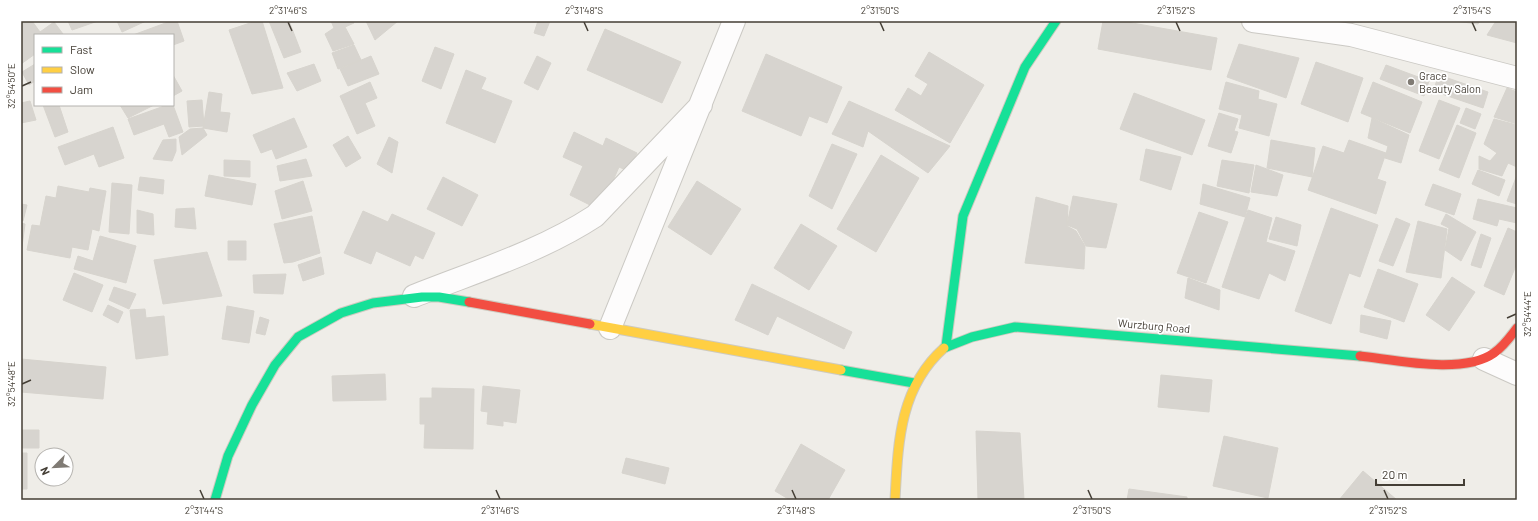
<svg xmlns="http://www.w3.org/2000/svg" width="1538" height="521" viewBox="0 0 1538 521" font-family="Barlow,sans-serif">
<rect width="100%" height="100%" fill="#efede8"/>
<path fill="#d7d4cf" stroke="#d7d4ce" d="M21 21H32L40 32 54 22 63 34 35 35V54L21 64Z
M68 21H98L72 30Z
M117 21H146L122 32Z
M171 21H177L184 41 173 45V35H133Z
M256 21H262L283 88 252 94 229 30Z
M269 21H289L301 52 284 58Z
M331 21H353L354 23 345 27 354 44 333 51 325 34 334 28Z
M366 21H398L375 40Z
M538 21H550L544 36 534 33Z
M1103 21H1121L1217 38 1211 70 1098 49Z
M1455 21H1480L1478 24Z
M1496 21H1517V43L1487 35Z
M605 29 681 62 662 103 587 70Z
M1239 44 1299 58 1286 98 1227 77Z
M354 45 361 60 338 69 332 53Z
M435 47 454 54 441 89 422 81Z
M929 52 984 85 950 143 895 110 908 88 921 96 928 84 915 76Z
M766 54 842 87 827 123 809 116 801 136 742 111Z
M371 56 379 74 348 86 340 69Z
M537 56 551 63 538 90 524 83Z
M1316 62 1363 78 1348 122 1301 104Z
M35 64V81L29 85 22 72Z
M314 64 321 81 297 91 287 73Z
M1386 65 1429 81 1424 96 1380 79Z
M466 70 486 78 481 89 512 101 495 143 446 123Z
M173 75 182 91 173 96Z
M1439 75 1488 92 1483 108 1433 91Z
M370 82 377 98 365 103 375 126 357 134 340 96Z
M1226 82 1259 91 1258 99 1277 104 1269 136 1239 128 1242 115 1219 109Z
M1373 82 1422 102 1410 133 1361 113Z
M1507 88 1517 92V124L1494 117Z
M209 92 222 94 220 112 230 113 227 132 203 128Z
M1134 93 1205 120 1192 155 1120 129Z
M202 100 204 126 189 127 187 101Z
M1439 100 1460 108 1439 159 1419 151Z
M30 101 36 120 21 123V103Z
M849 101 950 146 928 173 868 131 863 147 832 134Z
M43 105H59L68 132 55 137Z
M120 105H154L128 118Z
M167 105H173L183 132 169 137 164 124 134 135 128 119Z
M1466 108 1481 114 1475 129 1460 123Z
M1219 113 1238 119 1234 131 1238 132 1231 153 1208 146Z
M294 118 307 147 276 159 272 149 261 153 253 135Z
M1372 118 1409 135 1401 163 1385 158 1388 146 1368 138Z
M1494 119 1517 125V167L1508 163 1502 176 1479 169V156L1490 161 1497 153 1484 144Z
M1457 125 1476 133 1459 178 1439 170Z
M113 127 124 158 99 167 94 154 65 165 58 147Z
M203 128 207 135 182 155 179 137 190 129Z
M574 132 603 146 606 138 637 153 628 171 619 167 600 210 570 195 583 166 563 157Z
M348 136 361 158 346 167 333 145Z
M389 137 398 142 392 173 377 164Z
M176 139V151L172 161 153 159 163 140Z
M1271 140 1315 148 1312 177 1267 168Z
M1349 140 1386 153 1377 179 1386 182 1376 214 1308 190 1323 146 1344 153Z
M832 144 857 154 832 209 809 196Z
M1146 149 1181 157 1171 190 1140 180Z
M881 155 919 178 876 252 837 229Z
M306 159 312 176 280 181 277 166Z
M224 160 250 161V177L224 176Z
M1222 160 1254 165 1249 193 1217 186Z
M1256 165 1283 175 1277 196 1251 192Z
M1478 170 1505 180 1499 196 1472 184Z
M209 175 256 184 252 205 205 196Z
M1517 175V204L1507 201Z
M140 177 164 180 163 194 138 190Z
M443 177 478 195 462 226 427 209Z
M303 181 312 211 282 219 275 191Z
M697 181 741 209 711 255 668 227Z
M112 183 132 185 129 234 109 232Z
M1203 184 1250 198 1245 217 1200 204Z
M1433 184 1461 194 1454 215 1425 205Z
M58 186 89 192 90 188 106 191 99 231 92 229 88 250 72 247 70 258 27 250 32 225 40 226 46 196 56 198Z
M1073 196 1117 204 1106 248 1086 246 1077 229 1067 225Z
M1036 197 1068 206 1067 226 1076 231 1085 246 1084 269 1025 263Z
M1478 199 1517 208V223L1499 219 1497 226 1473 219Z
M21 204 27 205 23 221 21 220Z
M194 208 196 229 175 227 176 209Z
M1331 208 1378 225 1360 277 1349 273 1331 324 1295 311Z
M137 210 153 214 154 235 137 233Z
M1248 210 1272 218 1266 242 1295 251 1285 281 1269 273 1259 299 1222 287Z
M363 211 388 222 392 214 435 233 423 259 415 255 410 266 376 251 371 264 344 253Z
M1199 212 1228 222 1206 283 1177 273Z
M1446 214 1476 232 1461 261 1445 250 1449 228 1441 224Z
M312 216 320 253 293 262 284 263 274 224Z
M1276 217 1301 225 1297 246 1269 239Z
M1396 218 1410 224 1393 266 1379 261Z
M1418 221 1447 229 1441 278 1406 272Z
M21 223 25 224 21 254Z
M801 224 837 246 809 290 774 268Z
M1508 228 1517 232V263L1504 295 1484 286Z
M1481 234 1491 238 1481 268 1471 265Z
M100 236 136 246 126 283 74 269 78 256 93 261Z
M228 241H246V260H228Z
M207 252 222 296 163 304 154 260Z
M321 257 324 274 303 281 298 265Z
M1378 269 1418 284 1404 322 1364 307Z
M74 273 103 285 92 312 63 300Z
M286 274 283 294 254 293 253 275Z
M1452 277 1475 292 1449 331 1426 315Z
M1188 278 1220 290 1219 310 1185 298Z
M752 284 852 332 844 349 777 316 768 335 735 320Z
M114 287 136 294 129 309 109 300Z
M108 305 123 312 118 323 103 315Z
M227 306 254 311 249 343 222 339Z
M145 309 146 318 164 316 168 355 136 359 130 310Z
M1361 315 1391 321 1387 339 1360 332Z
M260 317 269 320 265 335 256 333Z
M21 359 106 367 103 399 21 392Z
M385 374 386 400 333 401 332 376Z
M1161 375 1212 380 1209 412 1158 407Z
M483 386 520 390 516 423 503 421V426L487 424 488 412 481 411Z
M432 388 474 389 473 449 424 448 425 424H420V398H432Z
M21 430H39V448H21Z
M976 431 1020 433 1024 500H978Z
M1224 436 1278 448 1268 498 1213 486Z
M801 444 845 470 828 500H790L775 491Z
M21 453H27V489H21Z
M626 458 669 468 665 484 622 473Z
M1363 471 1397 500H1339Z
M1129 489 1187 497V500H1127Z"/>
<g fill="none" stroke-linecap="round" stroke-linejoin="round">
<defs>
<path id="street" d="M1253 21 1351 35 1517 78
M414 296C474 272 540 252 595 216L701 105
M610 328 734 21
M1484 359 1517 374"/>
<path id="fast" d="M946 346 963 216 1025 67 1056 21
M944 348 972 337 1015 327 1360 356
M841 370 914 383
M215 500 228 456 252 405 275 365 298 337 341 313 373 303 422 297H439L469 302"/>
<path id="slow" d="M590 324 841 370
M895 500C898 444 899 388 944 348"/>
<path id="jam" d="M469 302 590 324
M1360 356C1396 360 1463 375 1494 353 1504 346 1510 337 1517 328"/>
</defs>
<use href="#street" stroke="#cbc9c4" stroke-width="24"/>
<use href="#fast" stroke="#cecabf" stroke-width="11"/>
<use href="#slow" stroke="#cecabf" stroke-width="11"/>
<use href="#jam" stroke="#cecabf" stroke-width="11"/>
<use href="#street" stroke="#fdfcfc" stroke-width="22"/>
<use href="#fast" stroke="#16e098" stroke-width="9"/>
<use href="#slow" stroke="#ffcf43" stroke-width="9"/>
<use href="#jam" stroke="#f24e42" stroke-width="9"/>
</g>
<path fill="none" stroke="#443e35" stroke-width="1.5" d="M288 22 292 31M584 22 588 31M880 22 884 31M1176 22 1180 31M1472 22 1476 31M22 86 31 82M1507 318 1516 314M22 384 31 380M200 490 204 499M496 490 500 499M792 490 796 499M1088 490 1092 499M1384 490 1388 499"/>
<circle fill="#807b74" stroke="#fff" stroke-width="1.5" cx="1411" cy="82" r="4"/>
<g text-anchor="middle" stroke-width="3.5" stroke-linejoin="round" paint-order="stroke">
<g font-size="11" fill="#443e35" stroke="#fff" text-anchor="start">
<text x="1419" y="80">Grace<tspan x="1419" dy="13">Beauty Salon</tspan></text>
</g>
<g font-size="11" fill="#443e35" stroke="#fff">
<text transform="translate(1154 326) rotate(5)" y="4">Wurzburg Road</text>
</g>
</g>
<rect width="1538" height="521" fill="none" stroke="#ffffff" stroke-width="44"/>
<rect x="34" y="34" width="140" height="72" fill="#ffffff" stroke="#b4b2ae"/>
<rect x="42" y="47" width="20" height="6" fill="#16e098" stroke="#b4b2ae"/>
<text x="70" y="54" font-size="12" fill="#443e35">Fast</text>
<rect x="42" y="67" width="20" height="6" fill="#ffcf43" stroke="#b4b2ae"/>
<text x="70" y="74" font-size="12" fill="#443e35">Slow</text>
<rect x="42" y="87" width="20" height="6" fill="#f24e42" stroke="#b4b2ae"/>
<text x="70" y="94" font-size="12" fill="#443e35">Jam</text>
<g transform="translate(54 467) rotate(246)"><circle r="19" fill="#ffffff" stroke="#b4b2ae"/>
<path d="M0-3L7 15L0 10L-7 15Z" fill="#807b74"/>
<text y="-6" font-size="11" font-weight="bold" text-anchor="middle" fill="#443e35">N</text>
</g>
<path d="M1376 479v6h88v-6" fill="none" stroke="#443e35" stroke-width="2"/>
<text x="1382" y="479" font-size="12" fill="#443e35" stroke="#ffffff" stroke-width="3" paint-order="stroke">20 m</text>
<rect x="22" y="22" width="1494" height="477" fill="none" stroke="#443e35" stroke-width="1.5"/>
<g font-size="10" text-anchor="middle" fill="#443e35">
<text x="288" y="14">2°31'46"S</text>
<text x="584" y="14">2°31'48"S</text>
<text x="880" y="14">2°31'50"S</text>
<text x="1176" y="14">2°31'52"S</text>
<text x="1472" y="14">2°31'54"S</text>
<text transform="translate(11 86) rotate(-90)" y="4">32°54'50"E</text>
<text transform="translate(1527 314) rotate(-90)" y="4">32°54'44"E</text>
<text transform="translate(11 384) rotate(-90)" y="4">32°54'48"E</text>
<text x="204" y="514">2°31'44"S</text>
<text x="500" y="514">2°31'46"S</text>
<text x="796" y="514">2°31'48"S</text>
<text x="1092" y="514">2°31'50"S</text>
<text x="1388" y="514">2°31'52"S</text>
</g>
</svg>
